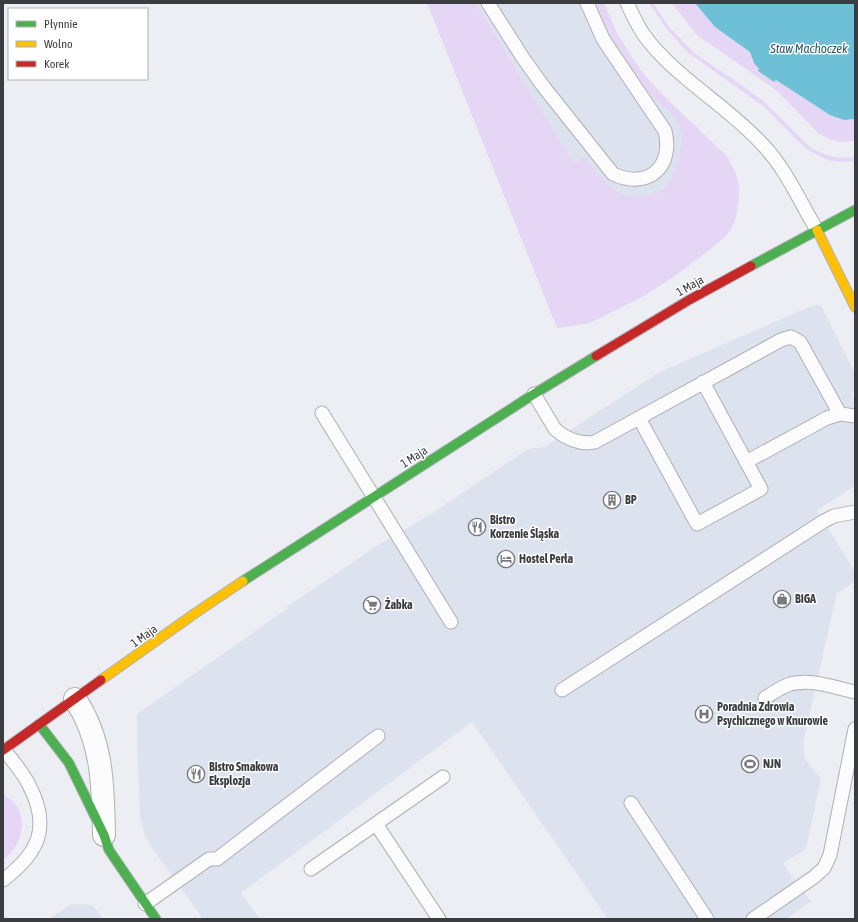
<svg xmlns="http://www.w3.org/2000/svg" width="858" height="922" viewBox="0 0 858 922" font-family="'Asap Condensed',sans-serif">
<rect width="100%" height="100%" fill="#eceef4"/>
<path fill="#dce2ee" d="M476 3H604L617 33 641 71 661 94 700 130 686 248 574 164Z
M821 305 855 373V391L851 394 855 401V486L817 510 855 572V581L837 593 803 743 805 759 821 779 806 849 783 863 792 877 811 901 786 919H608L472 722 242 892 241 893 260 919H203L150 845 145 836 140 816 137 740V714L287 609V607L377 546 431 514 528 449 544 447 660 372 811 306Z
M72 904 93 905 103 919H48Z"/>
<path fill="#e5d6f6" d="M427 3H476L574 164 584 157C593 169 610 192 626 195 638 198 654 196 664 189 674 181 683 147 682 135 681 131 680 126 678 123 673 112 659 103 651 94 628 68 607 37 597 3H604C616 37 637 70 663 95 683 116 706 136 727 156L736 174 739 186V200L736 217 732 227 727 235 712 248 672 278 644 296 590 323 557 328Z
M649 3H653L669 27 694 53 740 84 763 101 810 147C824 156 838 159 855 157V161C810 168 792 131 763 106L686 51 666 28Z
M672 3H695L715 27 750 52 754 63 759 69 758 71 774 82 776 80 823 110 844 120 855 119V141L841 142 832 140 818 133 785 99 772 87 697 35Z
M3 794C7 797 12 800 15 804 29 822 20 848 3 860Z"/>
<path fill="#6dc0d5" d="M695 3H855V119L844 120 830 115 776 80 774 82 758 71 759 69 754 63 750 52 715 27Z"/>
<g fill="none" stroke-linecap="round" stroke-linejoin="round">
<defs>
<path id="lane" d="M488 3 523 58 543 86 613 174C648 190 674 167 665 131L603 39 587 3
M627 3C632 14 637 25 644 35 674 77 728 106 763 145 786 169 800 202 817 230
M534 394 555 429C566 439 581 445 595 442L781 340 791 337 800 342 840 414
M322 413 451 622
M639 418 697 524 761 489 703 382
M746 462 827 418 840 414 855 416
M562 690 824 521 834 516 855 512
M765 698C773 693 781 687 790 684 811 678 835 688 855 692
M631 803 707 919
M376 824 439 919
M311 869 443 777
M3 880C39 853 51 827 29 785 23 772 12 761 4 749
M145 904 209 859H217L378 736
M753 919 814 877 824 868 830 855 855 729"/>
<path id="street" d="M75 699C103 741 103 786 104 835"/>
<path id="fast" d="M751 266 855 210
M243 581 534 394 596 356
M39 724 69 763 104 835 109 850 156 919"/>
<path id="slow" d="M817 230 855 307
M101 680 194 614 243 581"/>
<path id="jam" d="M596 356 689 300 751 266
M3 750 101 680"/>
</defs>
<use href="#lane" stroke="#aeb0b5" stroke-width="15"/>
<use href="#street" stroke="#aeb0b5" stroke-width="24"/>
<use href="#fast" stroke="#aeb0b5" stroke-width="11"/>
<use href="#slow" stroke="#aeb0b5" stroke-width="11"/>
<use href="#jam" stroke="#aeb0b5" stroke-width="11"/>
<use href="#lane" stroke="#fcfcfd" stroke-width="13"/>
<use href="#street" stroke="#fcfcfd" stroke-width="22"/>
<use href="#fast" stroke="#4caf50" stroke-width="9"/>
<use href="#slow" stroke="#ffc107" stroke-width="9"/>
<use href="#jam" stroke="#c62828" stroke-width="9"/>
</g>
<defs>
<symbol id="building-ring" viewBox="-11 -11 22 22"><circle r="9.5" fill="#fff" stroke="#787a7f" stroke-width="1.5"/><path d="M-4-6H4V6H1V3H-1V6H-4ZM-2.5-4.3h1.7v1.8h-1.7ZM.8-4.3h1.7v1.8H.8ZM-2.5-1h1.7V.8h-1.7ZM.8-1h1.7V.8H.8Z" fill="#787a7f"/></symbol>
<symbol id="restaurant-ring" viewBox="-11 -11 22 22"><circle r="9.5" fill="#fff" stroke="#787a7f" stroke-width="1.5"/><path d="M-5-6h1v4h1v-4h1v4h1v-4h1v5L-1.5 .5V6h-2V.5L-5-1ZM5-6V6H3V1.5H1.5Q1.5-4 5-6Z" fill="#787a7f"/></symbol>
<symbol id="hotel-ring" viewBox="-11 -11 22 22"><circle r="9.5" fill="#fff" stroke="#787a7f" stroke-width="1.5"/><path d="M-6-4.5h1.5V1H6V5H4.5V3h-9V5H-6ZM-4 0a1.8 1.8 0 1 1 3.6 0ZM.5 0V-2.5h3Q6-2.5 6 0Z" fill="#787a7f"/></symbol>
<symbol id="shop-ring" viewBox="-11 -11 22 22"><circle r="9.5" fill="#fff" stroke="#787a7f" stroke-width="1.5"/><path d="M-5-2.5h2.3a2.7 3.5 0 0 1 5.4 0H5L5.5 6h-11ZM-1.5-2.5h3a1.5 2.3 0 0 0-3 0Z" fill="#787a7f"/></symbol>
<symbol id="supermarket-ring" viewBox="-11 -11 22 22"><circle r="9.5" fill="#fff" stroke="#787a7f" stroke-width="1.5"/><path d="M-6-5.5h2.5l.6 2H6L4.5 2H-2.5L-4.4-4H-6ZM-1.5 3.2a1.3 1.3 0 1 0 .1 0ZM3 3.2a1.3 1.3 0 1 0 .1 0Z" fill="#787a7f"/></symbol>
<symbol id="hospital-ring" viewBox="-11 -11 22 22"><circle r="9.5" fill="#fff" stroke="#787a7f" stroke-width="1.5"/><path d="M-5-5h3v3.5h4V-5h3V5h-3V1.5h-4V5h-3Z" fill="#787a7f"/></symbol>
<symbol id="stadium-ring" viewBox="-11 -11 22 22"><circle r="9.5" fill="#fff" stroke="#787a7f" stroke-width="1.5"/><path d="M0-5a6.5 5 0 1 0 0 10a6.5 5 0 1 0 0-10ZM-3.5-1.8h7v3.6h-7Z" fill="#787a7f"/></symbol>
</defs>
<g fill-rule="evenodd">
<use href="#building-ring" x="602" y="490" width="20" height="20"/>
<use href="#restaurant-ring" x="467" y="517" width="20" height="20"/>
<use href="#hotel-ring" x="496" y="549" width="20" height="20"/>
<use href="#shop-ring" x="772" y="589" width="20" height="20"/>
<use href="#supermarket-ring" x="362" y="595" width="20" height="20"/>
<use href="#hospital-ring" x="694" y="704" width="20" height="20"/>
<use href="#stadium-ring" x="740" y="754" width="20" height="20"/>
<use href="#restaurant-ring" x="186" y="764" width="20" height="20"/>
</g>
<g text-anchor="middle" stroke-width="3" stroke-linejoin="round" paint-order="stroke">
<g font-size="12" fill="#3a3c40" stroke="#fff">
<text transform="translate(690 286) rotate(-30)" y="4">1 Maja</text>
<text transform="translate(414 457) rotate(-33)" y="4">1 Maja</text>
<text transform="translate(144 636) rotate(-36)" y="4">1 Maja</text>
</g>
<g font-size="12" font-weight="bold" fill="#3a3c40" stroke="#fff" text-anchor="start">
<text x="625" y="504">BP</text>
<text x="490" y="524">Bistro<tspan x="490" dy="14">Korzenie Śląska</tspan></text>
<text x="519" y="563">Hostel Perła</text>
<text x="795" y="603">BIGA</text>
<text x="385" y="609">Żabka</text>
<text x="717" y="711">Poradnia Zdrowia<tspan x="717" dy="14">Psychicznego w Knurowie</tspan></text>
<text x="763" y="768">NJN</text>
<text x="209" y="771">Bistro Smakowa<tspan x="209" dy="14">Eksplozja</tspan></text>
</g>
<g font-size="13" font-style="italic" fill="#2c5c68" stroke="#fff">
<text x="809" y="53">Staw Machoczek</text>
</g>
</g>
<rect width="858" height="922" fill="none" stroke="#3a3c40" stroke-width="8"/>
<rect x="8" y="8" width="140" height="72" fill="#ffffff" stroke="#b0b1b3"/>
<rect x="16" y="21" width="20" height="6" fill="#4caf50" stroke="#b0b1b3"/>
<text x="44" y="28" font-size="12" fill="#3a3c40">Płynnie</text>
<rect x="16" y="41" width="20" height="6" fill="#ffc107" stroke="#b0b1b3"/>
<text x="44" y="48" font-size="12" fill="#3a3c40">Wolno</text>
<rect x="16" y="61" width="20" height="6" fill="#c62828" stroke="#b0b1b3"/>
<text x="44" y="68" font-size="12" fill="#3a3c40">Korek</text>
</svg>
